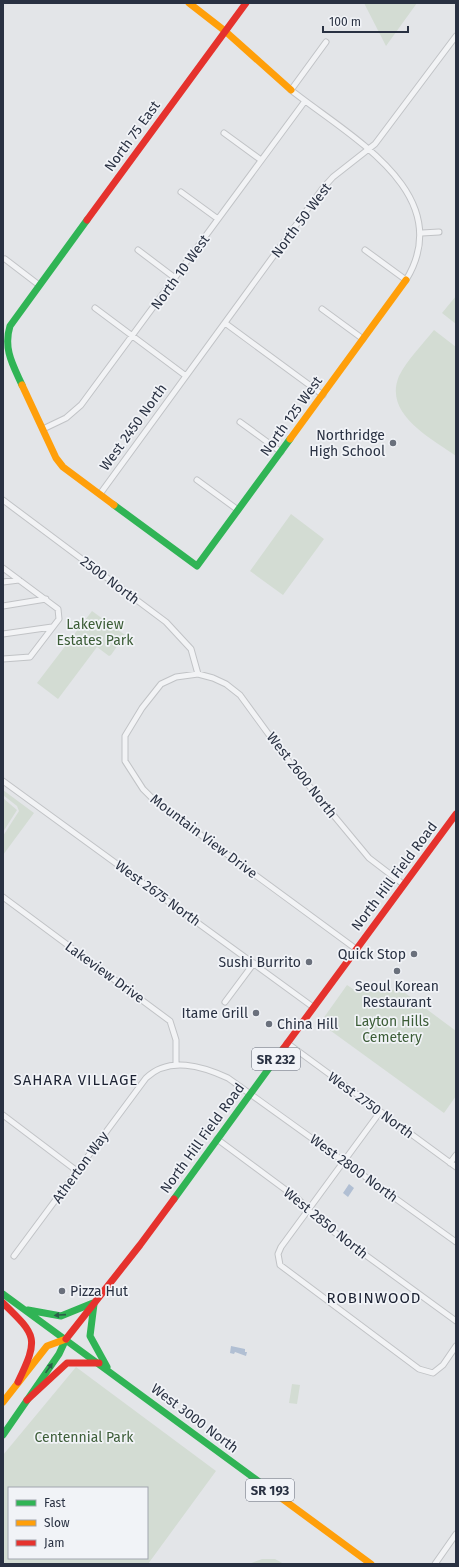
<svg xmlns="http://www.w3.org/2000/svg" width="459" height="1567" viewBox="0 0 459 1567" font-family="'Fira Sans',sans-serif">
<rect width="100%" height="100%" fill="#e3e5e8"/>
<path fill="#d3dcd3" fill-rule="evenodd" d="M364 3H417L386 46Z
M456 296V324L442 313Z
M434 330 456 347V456C431 438 383 414 399 376 407 360 423 344 434 330Z
M291 514 324 539 283 595 250 571Z
M92 611 125 635 111 655 109 656 97 647 58 699 37 683Z
M3 790 34 813 3 855V836L19 811 17 806 3 795Z
M3 798 17 810 3 832Z
M347 985 353 989 382 987 405 993 456 1031V1096L444 1113 320 1023Z
M76 1367 216 1471 148 1564H3V1455ZM9 1488H147V1558H9Z
M292 1384 300 1385 297 1404 289 1403Z
M262 1559H275L284 1564H249Z"/>
<path fill="#b1bfd3" d="M349 1184 354 1188 348 1197 343 1193Z
M231 1346 245 1349V1352H247L246 1356 235 1352 234 1354 230 1353Z"/>
<g fill="none" stroke-linecap="round" stroke-linejoin="round">
<defs>
<path id="street" d="M326 42 291 90C347 135 459 193 406 280L365 250
M224 133 261 160
M181 192 218 219
M422 233 439 232
M138 250 175 278
M5 259 39 285
M95 308 186 376
M322 309 363 339
M225 323 323 395
M240 422 281 452
M43 429 66 418 81 405 305 101
M197 480 238 510
M100 494 323 188 333 177 375 144 456 36
M3 500 166 622 191 649 198 674
M3 568 58 609 59 619 30 657 3 659
M3 582 19 580
M3 606 46 599
M3 634 52 627
M3 781 313 1007
M3 897 170 1021 176 1040V1065
M356 949 156 802 143 789 125 761V736L142 708 161 684 176 677 198 674 213 678 226 684 240 695 286 758 369 858 403 884
M225 1002 254 963
M287 1043 456 1167
M380 1112 281 1247 278 1254 280 1265 419 1369 433 1373 443 1365 456 1346
M3 1115 77 1171
M217 1139 298 1199 323 1224 456 1321
M450 1163 456 1155
M14 1256 146 1078C169 1056 202 1066 228 1078L456 1242
M435 1564 456 1534"/>
</defs>
<use href="#street" stroke="#c1c3c6" stroke-width="7"/>
<use href="#street" stroke="#f2f3f5" stroke-width="5"/>
<path stroke="#30b455" stroke-width="7" d="M22 385C13 365 3 349 10 326L87 220
M114 505 197 566 290 439
M174 1199 283 1049
M3 1294 269 1489
M94 1304 90 1336 107 1367
M28 1310 61 1316 93 1303
M3 1435 59 1354 66 1339"/>
<path stroke="#ff9f0a" stroke-width="7" d="M189 3 225 31 291 90
M22 385 56 458 63 467 114 505
M290 439 406 280
M3 1402 47 1346 66 1339
M269 1489 371 1564"/>
<path stroke="#e5322d" stroke-width="7" d="M87 220 246 3
M283 1049 456 814
M3 1303C37 1336 39 1338 18 1382
M66 1339 140 1245 174 1199
M27 1400 67 1363H99"/>
</g>
<defs><path id="oneway-solid" d="M-6-.8H1V-3.2L6.5 0L1 3.2V.8H-6Z"/></defs>
<g fill="#2b5f49">
<use href="#oneway-solid" transform="translate(60 1315) rotate(176)"/>
<use href="#oneway-solid" transform="translate(49 1368) rotate(-55)"/>
</g>
<g fill="#6a707c" stroke="#f1f3f7" stroke-width="1.5">
<circle cx="393" cy="443" r="4"/>
<circle cx="414" cy="954" r="4"/>
<circle cx="309" cy="962" r="4"/>
<circle cx="397" cy="971" r="4"/>
<circle cx="256" cy="1013" r="4"/>
<circle cx="269" cy="1024" r="4"/>
<circle cx="62" cy="1291" r="4"/>
</g>
<g text-anchor="middle" stroke-width="3.5" stroke-linejoin="round" paint-order="stroke">
<g fill="#f1f3f7" stroke="#656b78" stroke-width="1">
<rect x="252" y="1048" width="48" height="22" rx="3"/>
<rect x="246" y="1479" width="48" height="22" rx="3"/>
</g>
<g font-size="13" font-weight="bold" fill="#293142">
<text x="276" y="1064">SR 232</text>
<text x="270" y="1495">SR 193</text>
</g>
<g font-size="14" fill="#293142" stroke="#f1f3f7">
<text transform="translate(132 136) rotate(-54)" y="5">North 75 East</text>
<text transform="translate(301 220) rotate(-53)" y="5">North 50 West</text>
<text transform="translate(180 272) rotate(-54)" y="5">North 10 West</text>
<text transform="translate(291 416) rotate(-54)" y="5">North 125 West</text>
<text transform="translate(133 427) rotate(-54)" y="5">West 2450 North</text>
<text transform="translate(110 580) rotate(37)" y="5">2500 North</text>
<text transform="translate(302 775) rotate(52)" y="5">West 2600 North</text>
<text transform="translate(204 836) rotate(37)" y="5">Mountain View Drive</text>
<text transform="translate(394 876) rotate(-53)" y="5">North Hill Field Road</text>
<text transform="translate(158 893) rotate(36)" y="5">West 2675 North</text>
<text transform="translate(105 972) rotate(36)" y="5">Lakeview Drive</text>
<text transform="translate(371 1105) rotate(36)" y="5">West 2750 North</text>
<text transform="translate(202 1138) rotate(-54)" y="5">North Hill Field Road</text>
<text transform="translate(80 1167) rotate(-54)" y="5">Atherton Way</text>
<text transform="translate(354 1168) rotate(36)" y="5">West 2800 North</text>
<text transform="translate(326 1223) rotate(39)" y="5">West 2850 North</text>
<text transform="translate(195 1418) rotate(37)" y="5">West 3000 North</text>
</g>
<g font-size="14" fill="#293142" stroke="#f1f3f7" text-anchor="end">
<text x="385" y="440">Northridge<tspan x="385" dy="16">High School</tspan></text>
<text x="406" y="959">Quick Stop</text>
<text x="301" y="967">Sushi Burrito</text>
<text x="397" y="991" text-anchor="middle">Seoul Korean<tspan x="397" dy="16">Restaurant</tspan></text>
<text x="248" y="1018">Itame Grill</text>
<text x="277" y="1029" text-anchor="start">China Hill</text>
<text x="70" y="1296" text-anchor="start">Pizza Hut</text>
</g>
<g font-size="14" fill="#3c5d37" stroke="#f1f3f7">
<text x="95" y="629">Lakeview<tspan x="95" dy="16">Estates Park</tspan></text>
<text x="392" y="1026">Layton Hills<tspan x="392" dy="16">Cemetery</tspan></text>
<text x="84" y="1442">Centennial Park</text>
</g>
<g font-size="15" letter-spacing="1" fill="#1c2232" stroke="#f1f3f7">
<text x="76" y="1085">SAHARA VILLAGE</text>
<text x="374" y="1303">ROBINWOOD</text>
</g>
</g>
<rect width="459" height="1567" fill="none" stroke="#293142" stroke-width="8"/>
<rect x="8" y="1487" width="140" height="72" fill="#f1f3f7" stroke="#a1a5af"/>
<rect x="16" y="1500" width="20" height="6" fill="#30b455" stroke="#a1a5af"/>
<text x="44" y="1507" font-size="12" fill="#293142">Fast</text>
<rect x="16" y="1520" width="20" height="6" fill="#ff9f0a" stroke="#a1a5af"/>
<text x="44" y="1527" font-size="12" fill="#293142">Slow</text>
<rect x="16" y="1540" width="20" height="6" fill="#e5322d" stroke="#a1a5af"/>
<text x="44" y="1547" font-size="12" fill="#293142">Jam</text>
<path d="M323 26v6h85v-6" fill="none" stroke="#293142" stroke-width="2"/>
<text x="329" y="26" font-size="12" fill="#293142" stroke="#f1f3f7" stroke-width="3" paint-order="stroke">100 m</text>
</svg>
